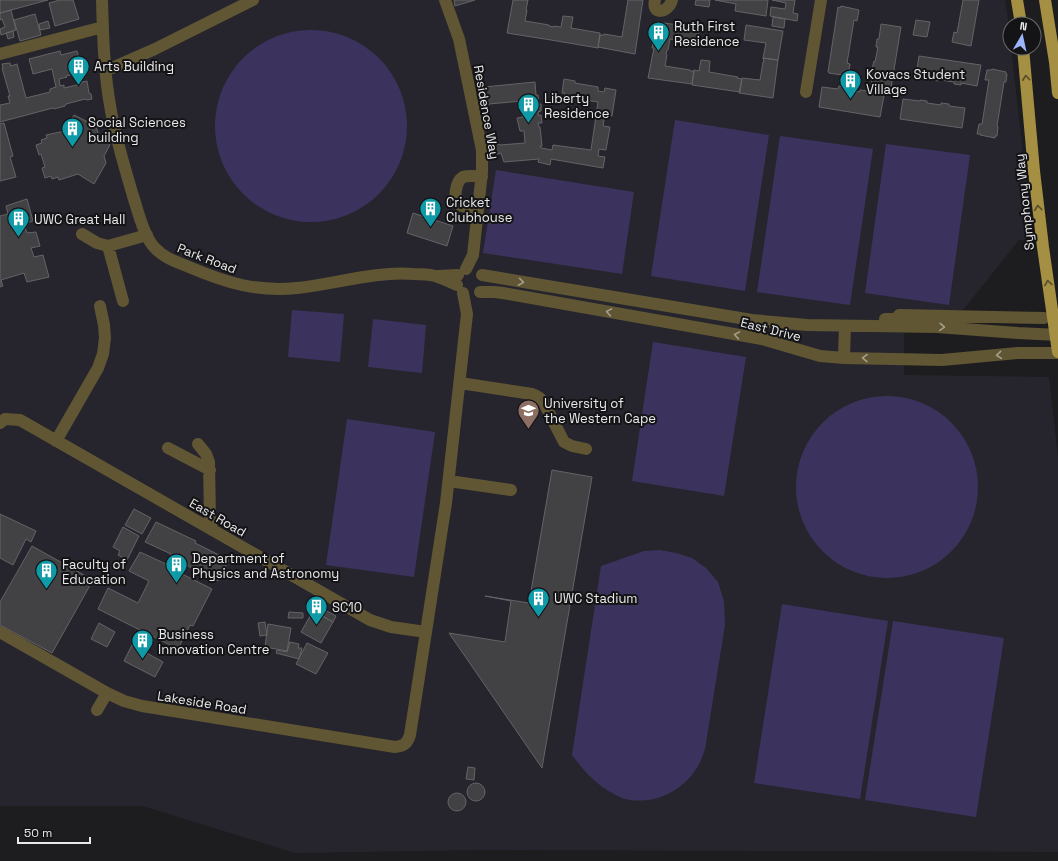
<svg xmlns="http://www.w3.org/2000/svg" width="1058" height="861" viewBox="0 0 1058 861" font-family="'Space Grotesk',sans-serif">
<rect width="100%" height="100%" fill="#1d1d1f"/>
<path fill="#26252d" d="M0 0H1005L1008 19 1010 36V48H1011L1033 239 1019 240 964 309 962 310H904V375L1049 377 1058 457V852L482 850 295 853 143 806H0Z"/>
<path fill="#3b335d" d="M215 126a96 96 0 1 1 192 0a96 96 0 1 1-192 0Z
M675 120 769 135 745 291 651 276Z
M780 136 873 149 850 305 757 292Z
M886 144 970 155 949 305 865 293Z
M496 170 634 192 622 274 483 253Z
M292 310 344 314 340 362 288 357Z
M373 319 426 325 422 373 368 367Z
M653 342 746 357 724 496 632 481Z
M796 487a91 91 0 1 1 182 0a91 91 0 1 1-182 0Z
M347 419 435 432 414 577 326 565Z
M660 550 676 553 692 558 706 568 718 582 724 601 725 625 705 749C703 755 701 761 698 766 683 792 651 807 622 798 619 797 616 795 614 794 595 784 584 771 572 755L601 566 644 551Z
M782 604 888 621 860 799 754 783Z
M893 621 1004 638 976 817 865 800Z"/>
<path fill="#424245" stroke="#646467" d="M0 0H48L0 13Z
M60 0H73L79 19 55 26 49 3Z
M454 0H475L455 6Z
M513 0H528L526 10H527L525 21 549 25V26L554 27V26L561 27 563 16 573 17 571 28 600 33 598 48 551 40 507 33Z
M628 0H643L635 54 598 47 600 35H604V34L622 37Z
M696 0H710L709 7 695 5Z
M715 0H768L766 16 735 11 736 4Z
M772 0H795L793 13 798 14 797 21 770 16 771 7 785 9 786 3Z
M963 0H979L971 46 952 42 954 32 957 33Z
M841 6 859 10 857 21 854 20 847 63 850 64 848 76 829 73V72H828L838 7 840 8Z
M11 10 16 30 1 35 0 29 5 27 2 19 0 20V13Z
M35 14 41 35 20 41 14 20Z
M773 17 785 19 784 28 772 26Z
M916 20 930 22 927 37 913 35Z
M48 21 50 28 40 30 39 24Z
M657 22 700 28 697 43 670 39 668 50H667L666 54 667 55 665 66 690 70V71H694L692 84 648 78 654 48H652Z
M881 24 901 27 891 88 871 85 874 69H872L874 61 875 62 878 47H876L877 39H879Z
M746 25 783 31 778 60 763 58 766 43 744 40Z
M13 31 14 37 8 39 6 33Z
M60 51 61 55 77 51 83 72 66 76 67 77 59 79 60 86 64 85V88L81 84 82 82 87 81 89 93 91 94 92 99 87 100 85 99 66 104 65 106 54 109 53 108 0 122V105L10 103 8 96H10L2 68H3L2 64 10 63 11 66 17 64 26 98 50 92V89L56 87 52 69 33 74 29 59Z
M919 56 981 65 977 86 961 83V85L954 84V82L940 80 939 81 932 80V78L916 76Z
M763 58 778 60 773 98 739 93 742 78 760 80 763 62H764Z
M701 60 710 61 709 72 738 77 737 78 742 79 740 92 692 85 694 70 699 71Z
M992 69 1006 72V74H1007L1006 82H1004L997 126 998 127 997 136H995V138L980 135 981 134H977L979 124H982L989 80H985L987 70H991Z
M564 79 575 81V83L598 87V91L604 92 605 88 616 90 612 116 605 114 603 126 610 127 606 150 599 149 598 156 605 157 603 168 551 159 550 165 538 162 539 159 504 162 501 153 494 155 492 146 499 144 500 145 525 143 524 131H520L517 118 523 117 522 101 489 104V105L482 106 480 97 486 96 484 87 535 82 536 95H538L539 104H541V111L538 112 539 116 541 115 542 123H538L539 127H540L542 146H540L541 148 552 150 553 145 591 150 598 102 564 97 565 93H562Z
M839 86 846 88V90L860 92V90L868 91V93L884 96 880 117 819 107 822 87 838 89Z
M903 99 920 101V100L927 101V103L941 105V103L949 104V106L965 108 962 128 900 119Z
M74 115 96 126 98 133 106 138 110 145 104 156 106 163 94 184 78 174 59 180 58 177 52 179 51 176 45 178 42 168 45 167 41 154 39 155 36 145 42 143 41 140 47 138 46 135 65 131Z
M4 123 13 156 10 157 16 177 0 181V124Z
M27 199 33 221 24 224 27 233 36 232 40 246 31 248 34 257 43 255 49 277 27 282 24 273 1 280 3 286 0 287V216L8 214 6 206Z
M413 213 453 226 447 246 407 233Z
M552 470 592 477 542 768 449 633 505 642 511 601 485 596 529 603Z
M134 509 151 518 142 534 125 525Z
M0 514 36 531 31 542 26 539 13 565 0 558Z
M156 522 196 541 195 543 229 560 218 581 182 563 178 572 212 589 193 626 190 625 178 649 98 609 108 588 138 603 149 581 129 571 140 552 166 564 171 554 145 542Z
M123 527 139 536 127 560 118 555 120 551 113 547Z
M32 546 93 580 52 653 0 625V602Z
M310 602 336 616 333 622 307 607Z
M313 611 333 622 321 643 301 632Z
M289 612 303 613V618H288Z
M265 622 267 635 260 636 258 623Z
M99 623 115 632 107 647 91 639Z
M268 624 291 628 287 651 265 647Z
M290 642 299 644 298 648H302L299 659 276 653 277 650 287 652Z
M307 643 328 653 316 674 296 664Z
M132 645 163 662 155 677 124 661Z
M468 767 475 768 474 780 466 779Z
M467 792a9 9 0 1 1 18 0a9 9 0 1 1-18 0Z
M448 802a9 9 0 1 1 18 0a9 9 0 1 1-18 0Z"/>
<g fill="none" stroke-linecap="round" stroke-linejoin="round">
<path stroke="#605633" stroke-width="12" d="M102 0C103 37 104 74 111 111 116 140 125 168 133 196 138 211 144 237 155 248 164 258 177 262 189 267 227 283 256 292 297 288 336 284 374 271 414 274 421 274 428 274 435 276 442 278 450 282 457 285
M445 0 459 39 482 150V172L473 255 466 269
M655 0C651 15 668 14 672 0
M0 54 103 27
M112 68 155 49 253 0
M806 92 821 0
M479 206C473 207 465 208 460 205 452 200 456 181 463 177 469 175 476 176 482 177
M82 234 97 243 108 246 147 235
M108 246 123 301
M482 275 752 320 807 325 937 327 1018 333 1058 335
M438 276 458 275
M480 292H494L503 293 762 339 820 356 844 358 942 360 1018 353H1058
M885 319H899V315L1044 318
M844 358 845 326
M460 383 532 394C538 396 541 398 544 403L564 442 572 446 586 449
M0 423 5 419 20 420 370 620 391 627 426 632
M56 441 98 368 103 354 105 338 104 325 100 306
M198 444 206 454 209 462 210 517 212 530
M168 448 210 470
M449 481 511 490
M0 632 107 693 124 701 142 706 395 747C404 746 407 744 410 735L446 503 467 314 463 293
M97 710 107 693"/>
<path stroke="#a48f42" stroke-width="12" d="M1017 0 1021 24
M1045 0 1055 62 1058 93
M1023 48 1034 171 1043 247 1058 352"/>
</g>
<defs><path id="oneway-chevron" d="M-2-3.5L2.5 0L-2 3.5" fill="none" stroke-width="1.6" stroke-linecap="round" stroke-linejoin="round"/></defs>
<g stroke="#554b2a">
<use href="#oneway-chevron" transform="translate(1026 78) rotate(-95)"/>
<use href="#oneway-chevron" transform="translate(1038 208) rotate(-97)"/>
<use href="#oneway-chevron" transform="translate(1048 283) rotate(-99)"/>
</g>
<g stroke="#a4a08e">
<use href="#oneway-chevron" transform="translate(521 282) rotate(9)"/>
<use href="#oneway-chevron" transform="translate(609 312) rotate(-170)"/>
<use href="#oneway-chevron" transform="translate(942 327) rotate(4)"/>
<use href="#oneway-chevron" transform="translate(737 335) rotate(-170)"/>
<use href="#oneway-chevron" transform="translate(999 355) rotate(175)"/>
<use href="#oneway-chevron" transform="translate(865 358) rotate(-179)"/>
</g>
<defs>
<symbol id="building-pin" viewBox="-11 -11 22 30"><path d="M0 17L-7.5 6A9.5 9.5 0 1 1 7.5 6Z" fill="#0f9aa8" stroke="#141316"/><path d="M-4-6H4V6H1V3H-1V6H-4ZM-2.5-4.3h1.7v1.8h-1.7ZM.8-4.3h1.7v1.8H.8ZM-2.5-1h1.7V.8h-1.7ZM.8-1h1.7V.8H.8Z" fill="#fff"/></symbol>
<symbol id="university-pin" viewBox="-11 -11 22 30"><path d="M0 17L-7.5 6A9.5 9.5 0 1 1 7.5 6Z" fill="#8d6e63" stroke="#141316"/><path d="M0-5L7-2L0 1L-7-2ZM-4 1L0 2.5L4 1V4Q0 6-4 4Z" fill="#fff"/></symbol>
</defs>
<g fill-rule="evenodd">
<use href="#building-pin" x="646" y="20" width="25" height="34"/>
<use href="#building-pin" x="66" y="54" width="25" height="34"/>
<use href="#building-pin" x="838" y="68" width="25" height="34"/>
<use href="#building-pin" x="516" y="92" width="25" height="34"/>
<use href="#building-pin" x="60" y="116" width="25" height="34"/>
<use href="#building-pin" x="418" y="196" width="25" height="34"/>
<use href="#building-pin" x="6" y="206" width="25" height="34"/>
<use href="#university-pin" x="516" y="398" width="25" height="34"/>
<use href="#building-pin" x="164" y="552" width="25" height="34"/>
<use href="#building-pin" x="34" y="558" width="25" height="34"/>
<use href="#building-pin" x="526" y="586" width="25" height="34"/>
<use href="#building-pin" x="304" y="594" width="25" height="34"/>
<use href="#building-pin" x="130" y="628" width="25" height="34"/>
</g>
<g text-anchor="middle" stroke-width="4" stroke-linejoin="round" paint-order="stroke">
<g font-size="13" fill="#e9e9ea" stroke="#141316" text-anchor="start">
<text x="674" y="31">Ruth First<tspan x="674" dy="15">Residence</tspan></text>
<text x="94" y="71">Arts Building</text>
<text x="866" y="79">Kovacs Student<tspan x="866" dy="15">Village</tspan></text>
<text x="544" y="103">Liberty<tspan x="544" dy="15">Residence</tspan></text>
<text x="88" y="127">Social Sciences<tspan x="88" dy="15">building</tspan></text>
<text x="446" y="207">Cricket<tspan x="446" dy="15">Clubhouse</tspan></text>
<text x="34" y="224">UWC Great Hall</text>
<text x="544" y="408">University of<tspan x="544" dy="15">the Western Cape</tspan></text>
<text x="192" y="563">Department of<tspan x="192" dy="15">Physics and Astronomy</tspan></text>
<text x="62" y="569">Faculty of<tspan x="62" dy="15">Education</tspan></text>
<text x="554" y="603">UWC Stadium</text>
<text x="332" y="612">SC10</text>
<text x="158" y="639">Business<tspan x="158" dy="15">Innovation Centre</tspan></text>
</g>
<g font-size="13" fill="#e9e9ea" stroke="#141316">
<text transform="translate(487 112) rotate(80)" y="5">Residence Way</text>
<text transform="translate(1024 202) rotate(-96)" y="5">Symphony Way</text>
<text transform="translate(207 258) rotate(21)" y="5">Park Road</text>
<text transform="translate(771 329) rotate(14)" y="5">East Drive</text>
<text transform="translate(218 517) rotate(30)" y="5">East Road</text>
<text transform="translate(202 702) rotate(9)" y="5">Lakeside Road</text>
</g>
</g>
<g transform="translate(1022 36) rotate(9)"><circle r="19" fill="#141316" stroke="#69696b"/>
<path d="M0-3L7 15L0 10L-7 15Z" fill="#9cb4fd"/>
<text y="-6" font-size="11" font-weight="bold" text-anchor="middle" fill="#e9e9ea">N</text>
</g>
<path d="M18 837v6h72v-6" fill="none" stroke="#e9e9ea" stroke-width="2"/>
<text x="24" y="837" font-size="12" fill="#e9e9ea" stroke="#141316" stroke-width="3" paint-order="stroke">50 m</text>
</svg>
